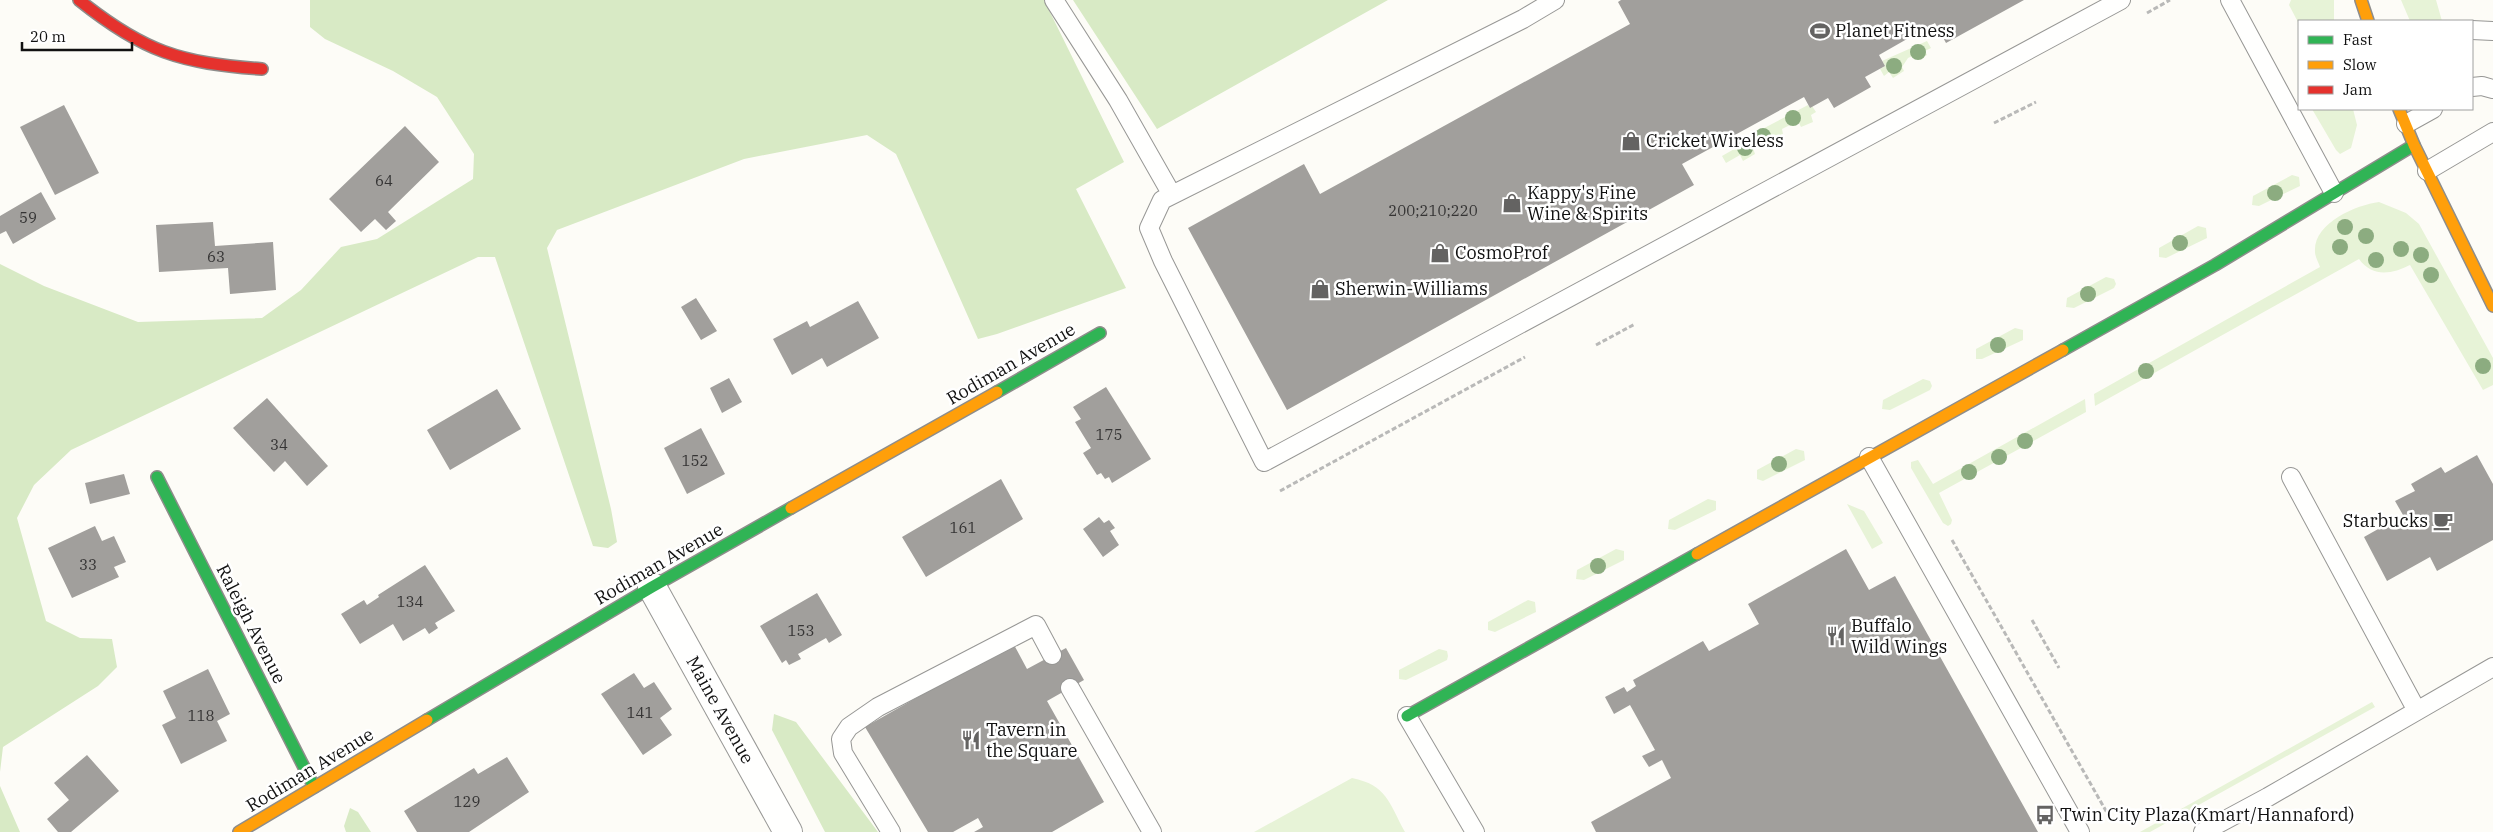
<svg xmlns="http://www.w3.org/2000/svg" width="2493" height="832" viewBox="0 0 2493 832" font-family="'IBM Plex Serif',serif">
<rect width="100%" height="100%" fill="#fdfcf7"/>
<path fill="#e7f3d7" d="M2291 0H2334V21H2299V24L2289 5Z
M2401 0H2436L2442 21H2410Z
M1927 41 1931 48 1925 51 1927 55 1918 60 1915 55 1908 58 1902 67 1904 71 1893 78 1889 72 1884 76 1880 69 1885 66 1882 61Z
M1808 105 1810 108 1812 106 1816 112 1811 115 1813 122 1801 127 1798 121 1782 129 1783 134 1753 148 1755 154 1743 161 1740 155 1726 163 1722 156 1736 148 1734 144Z
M2312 109H2353L2357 125 2351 148 2340 154 2336 150Z
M2292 175 2299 177 2300 186 2259 206 2252 205 2253 196Z
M2379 202 2406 213 2419 224 2493 358V385L2483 390 2410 265C2392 274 2373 278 2359 259L2095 406 2094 394 2320 267C2319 263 2315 257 2315 252 2313 223 2356 205 2379 202Z
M2198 226 2206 228 2207 238 2166 258 2159 257V248Z
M2106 277 2114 279 2116 284 2114 288 2074 308 2066 307 2067 298Z
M2015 328 2023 330V340L1982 359H1976V349Z
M1923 379 1930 381 1932 386 1930 390 1890 410 1882 409 1883 400Z
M2085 399 2086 412 1939 493 1952 520 1951 524 1948 526 1943 523 1911 468V462L1918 460 1933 484Z
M1796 449 1804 451 1805 460 1763 481 1757 479V470Z
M1708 499 1716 501V510L1675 530 1668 529 1669 520Z
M1847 504 1864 511 1883 543 1872 549Z
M1616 549 1624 551V560L1584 580 1576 579 1577 570Z
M1528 600 1535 602 1536 612 1495 632 1488 630V622Z
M1439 649 1447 651 1448 656 1447 660 1406 680 1399 679V670Z
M2372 702 2375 707 2150 832H2140Z
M1352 778C1387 785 1389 803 1405 832H1254Z"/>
<path fill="#d8eac5" d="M310 0H1044L1124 162 1076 189 1126 288 997 334 978 339 896 154 867 135 744 159 557 230 547 248 611 509 617 542 608 548 593 546 495 257H478L71 450 34 485 17 518 46 621 80 638 112 639 117 667 98 686 3 747 0 772V264L44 286 138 322 262 318 301 290 341 247 377 239 473 179 474 154 437 97 393 71 325 39 310 27Z
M1073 0H1388L1157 129Z
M774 714 796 722 878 832H825L772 730Z
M0 786 20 832H0Z
M350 808 358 812 371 832H346L344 826Z"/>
<path fill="#a19f9c" d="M1621 0H2024L1946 43 1935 23 1879 55 1885 66 1865 77 1871 87 1834 108 1828 98 1810 108 1804 97 1682 164 1694 185 1287 410 1188 228 1304 164 1320 194 1630 24 1618 2Z
M64 105 99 173 55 195 20 127Z
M405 126 439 162 388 212 396 221 386 230 375 219 361 232 329 199Z
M41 192 56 219 13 244 6 231 0 234V216Z
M213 222 215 246 273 242 276 290 230 294 228 268 159 272 156 225Z
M696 298 717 331 701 340 681 307Z
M858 301 879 338 827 367 822 358 792 375 773 339 807 321 810 327Z
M729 378 742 402 722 413 710 388Z
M1106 387 1151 459 1112 483 1109 477 1105 479 1101 473 1097 475 1083 453 1091 448 1075 422 1081 419 1073 407Z
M497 389 521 429 450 470 427 430Z
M267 398 328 466 307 486 285 461 274 472 233 428Z
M701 428 725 474 687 494 664 448Z
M2477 455 2493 484V540L2437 571 2430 557 2387 581 2364 537 2403 515 2395 501 2415 491 2411 484 2441 467 2445 473Z
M124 474 130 494 90 504 85 483Z
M1001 479 1023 519 926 577 902 537Z
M1099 517 1104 523 1109 520 1115 528 1110 531 1119 545 1103 557 1083 529Z
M95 526 102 541 114 536 126 562 114 567 119 577 72 598 48 548Z
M1846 549 1869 590 1895 576 2038 832H1596L1591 822 1671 778 1662 760 1649 767 1642 756 1655 750 1630 705 1614 714 1605 697 1624 687 1627 692 1636 686 1633 680 1703 641 1709 651 1759 624 1748 604Z
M425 565 455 611 435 623 438 628 429 634 425 628 403 641 393 624 360 644 341 614 364 600 367 605 379 597 378 595Z
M817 593 842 635 829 643 826 638 798 654 801 659 789 665 786 660 782 663 760 626Z
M1013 643 1027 669 1066 648 1084 680 1047 701 1104 802 1052 832H974L983 827 978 818 953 832H928L865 727Z
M208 669 230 714 217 721 227 741 181 764 162 725 176 718 163 691Z
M634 673 644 688 654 682 672 709 660 718 672 735 643 755 601 694Z
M87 755 119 791 71 832H58L47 819 69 800 54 783Z
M507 757 529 792 469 832H417L404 811 474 768 478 774Z"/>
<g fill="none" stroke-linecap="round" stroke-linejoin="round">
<defs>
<path id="lane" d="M1054 0 1118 100 1172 195
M1555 0 1523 19 1162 200 1149 228 1163 261 1264 462 2121 0
M2230 0 2334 193
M2472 30 2493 31
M2472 87 2482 86 2493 89
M2406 124 2433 109
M2427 171 2493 132
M1869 457 2080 832
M2291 477 2417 711
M1070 688 1152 832
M1407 716 1475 832
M891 832 843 753 841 739 849 727 878 707 1036 625 1052 655
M2203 832 2268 797 2493 667"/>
<path id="street" d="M652 587 788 832"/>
<path id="fast" d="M2063 350 2215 265 2414 145
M997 392 1100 333
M157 477 314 787
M1407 716 1697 554
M427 720 652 587 791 508"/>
<path id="slow" d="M2361 0 2368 21
M2399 109 2414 145 2493 306
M791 508 997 392
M1697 554 2063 350
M239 832 427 720"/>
<path id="jam" d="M79 0C144 52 180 63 262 69"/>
</defs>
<use href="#lane" stroke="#979795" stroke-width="20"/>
<use href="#street" stroke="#979795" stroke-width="30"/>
<use href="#fast" stroke="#8e8d8b" stroke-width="14"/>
<use href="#slow" stroke="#8e8d8b" stroke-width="14"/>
<use href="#jam" stroke="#8e8d8b" stroke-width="14"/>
<path stroke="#b9b9b8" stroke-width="3" stroke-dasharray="5 2.5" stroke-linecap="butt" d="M2147 13 2170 0
M1994 123 2036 102
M1596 345 1635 324
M1280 491 1525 357
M1952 540 2110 818
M2032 620 2059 668"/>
<use href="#lane" stroke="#fffffe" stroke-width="18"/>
<use href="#street" stroke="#fffffe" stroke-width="28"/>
<use href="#fast" stroke="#30b455" stroke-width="11"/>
<use href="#slow" stroke="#ff9f0a" stroke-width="11"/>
<use href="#jam" stroke="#e5322d" stroke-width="11"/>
</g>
<g fill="#8cac80">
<circle cx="1918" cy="52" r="8"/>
<circle cx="1894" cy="66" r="8"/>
<circle cx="1793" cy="118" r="8"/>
<circle cx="1763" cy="136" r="8"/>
<circle cx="1745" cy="148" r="8"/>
<circle cx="2275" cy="193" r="8"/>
<circle cx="2345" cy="227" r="8"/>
<circle cx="2366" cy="236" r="8"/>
<circle cx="2180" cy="243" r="8"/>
<circle cx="2340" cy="247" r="8"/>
<circle cx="2401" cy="249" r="8"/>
<circle cx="2421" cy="255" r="8"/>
<circle cx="2376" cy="260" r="8"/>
<circle cx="2431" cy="275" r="8"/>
<circle cx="2088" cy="294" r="8"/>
<circle cx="1998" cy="345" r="8"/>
<circle cx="2483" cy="366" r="8"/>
<circle cx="2146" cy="371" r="8"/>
<circle cx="2025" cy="441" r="8"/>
<circle cx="1999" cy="457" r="8"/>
<circle cx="1779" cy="464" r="8"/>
<circle cx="1969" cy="472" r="8"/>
<circle cx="1598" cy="566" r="8"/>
</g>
<defs>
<symbol id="stadium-bare" viewBox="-9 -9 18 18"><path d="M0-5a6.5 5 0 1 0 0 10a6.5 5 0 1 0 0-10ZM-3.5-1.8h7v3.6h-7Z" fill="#646362" stroke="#fff" stroke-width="2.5" paint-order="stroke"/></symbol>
<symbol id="shop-bare" viewBox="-9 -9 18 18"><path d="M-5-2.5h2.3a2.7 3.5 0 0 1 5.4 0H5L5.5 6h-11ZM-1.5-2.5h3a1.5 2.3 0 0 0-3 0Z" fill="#646362" stroke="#fff" stroke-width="2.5" paint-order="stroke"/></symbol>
<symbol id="cafe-bare" viewBox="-9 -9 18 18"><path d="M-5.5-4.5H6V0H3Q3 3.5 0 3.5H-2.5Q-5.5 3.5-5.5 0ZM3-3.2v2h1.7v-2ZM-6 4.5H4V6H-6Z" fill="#646362" stroke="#fff" stroke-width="2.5" paint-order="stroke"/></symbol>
<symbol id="restaurant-bare" viewBox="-9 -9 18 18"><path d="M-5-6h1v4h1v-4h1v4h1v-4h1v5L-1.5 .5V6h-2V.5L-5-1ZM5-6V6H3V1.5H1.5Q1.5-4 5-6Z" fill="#646362" stroke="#fff" stroke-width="2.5" paint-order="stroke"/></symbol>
<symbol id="bus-bare" viewBox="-9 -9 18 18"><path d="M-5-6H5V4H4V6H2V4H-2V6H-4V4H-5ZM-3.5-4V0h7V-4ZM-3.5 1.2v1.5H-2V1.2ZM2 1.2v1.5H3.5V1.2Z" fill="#646362" stroke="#fff" stroke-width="2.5" paint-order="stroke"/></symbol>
</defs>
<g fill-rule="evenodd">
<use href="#stadium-bare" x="1806" y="17" width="28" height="28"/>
<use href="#shop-bare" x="1617" y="127" width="28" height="28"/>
<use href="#shop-bare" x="1498" y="189" width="28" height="28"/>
<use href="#shop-bare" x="1426" y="239" width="28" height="28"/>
<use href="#shop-bare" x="1306" y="275" width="28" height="28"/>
<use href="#cafe-bare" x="2429" y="507" width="28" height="28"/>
<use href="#restaurant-bare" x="1822" y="622" width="28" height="28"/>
<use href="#restaurant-bare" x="957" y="726" width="28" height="28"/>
<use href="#bus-bare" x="2031" y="801" width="28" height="28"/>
</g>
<g text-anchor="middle" stroke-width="5" stroke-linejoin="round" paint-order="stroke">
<g font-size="15" fill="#353434">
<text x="384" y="186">64</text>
<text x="1433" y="216">200;210;220</text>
<text x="28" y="223">59</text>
<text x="216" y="262">63</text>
<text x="1109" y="440">175</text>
<text x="279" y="450">34</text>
<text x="695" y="466">152</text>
<text x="963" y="533">161</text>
<text x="88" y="570">33</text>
<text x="410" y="607">134</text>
<text x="801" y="636">153</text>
<text x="640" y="718">141</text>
<text x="201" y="721">118</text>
<text x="467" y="807">129</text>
</g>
<g font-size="18" fill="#111" stroke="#fff" text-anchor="start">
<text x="1835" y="37">Planet Fitness</text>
<text x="1646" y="147">Cricket Wireless</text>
<text x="1527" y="199">Kappy's Fine<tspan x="1527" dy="21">Wine &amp; Spirits</tspan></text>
<text x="1455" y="259">CosmoProf</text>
<text x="1335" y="295">Sherwin-Williams</text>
<text x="2428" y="527" text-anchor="end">Starbucks</text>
<text x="1851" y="632">Buffalo<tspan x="1851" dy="21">Wild Wings</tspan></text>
<text x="986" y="736">Tavern in<tspan x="986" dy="21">the Square</tspan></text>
<text x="2060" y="821">Twin City Plaza(Kmart/Hannaford)</text>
</g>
<g font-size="18" fill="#111" stroke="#fff">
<text transform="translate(1011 364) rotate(-30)" y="6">Rodiman Avenue</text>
<text transform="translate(659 564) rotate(-30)" y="6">Rodiman Avenue</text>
<text transform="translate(251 624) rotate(63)" y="6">Raleigh Avenue</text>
<text transform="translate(720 710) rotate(61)" y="6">Maine Avenue</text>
<text transform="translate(310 770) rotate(-31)" y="6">Rodiman Avenue</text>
</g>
</g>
<rect x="2298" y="20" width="175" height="90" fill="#ffffff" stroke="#a0a0a0"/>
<rect x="2308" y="36" width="25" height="8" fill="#30b455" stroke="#a0a0a0"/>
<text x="2343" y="45" font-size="15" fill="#111111">Fast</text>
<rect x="2308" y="61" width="25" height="8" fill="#ff9f0a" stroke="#a0a0a0"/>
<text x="2343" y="70" font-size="15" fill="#111111">Slow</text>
<rect x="2308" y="86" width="25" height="8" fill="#e5322d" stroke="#a0a0a0"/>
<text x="2343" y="95" font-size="15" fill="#111111">Jam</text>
<path d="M22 42v8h110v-8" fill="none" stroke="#111111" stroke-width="2.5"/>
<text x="30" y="42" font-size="15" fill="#111111" stroke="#ffffff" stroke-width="4" paint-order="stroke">20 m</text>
</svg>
